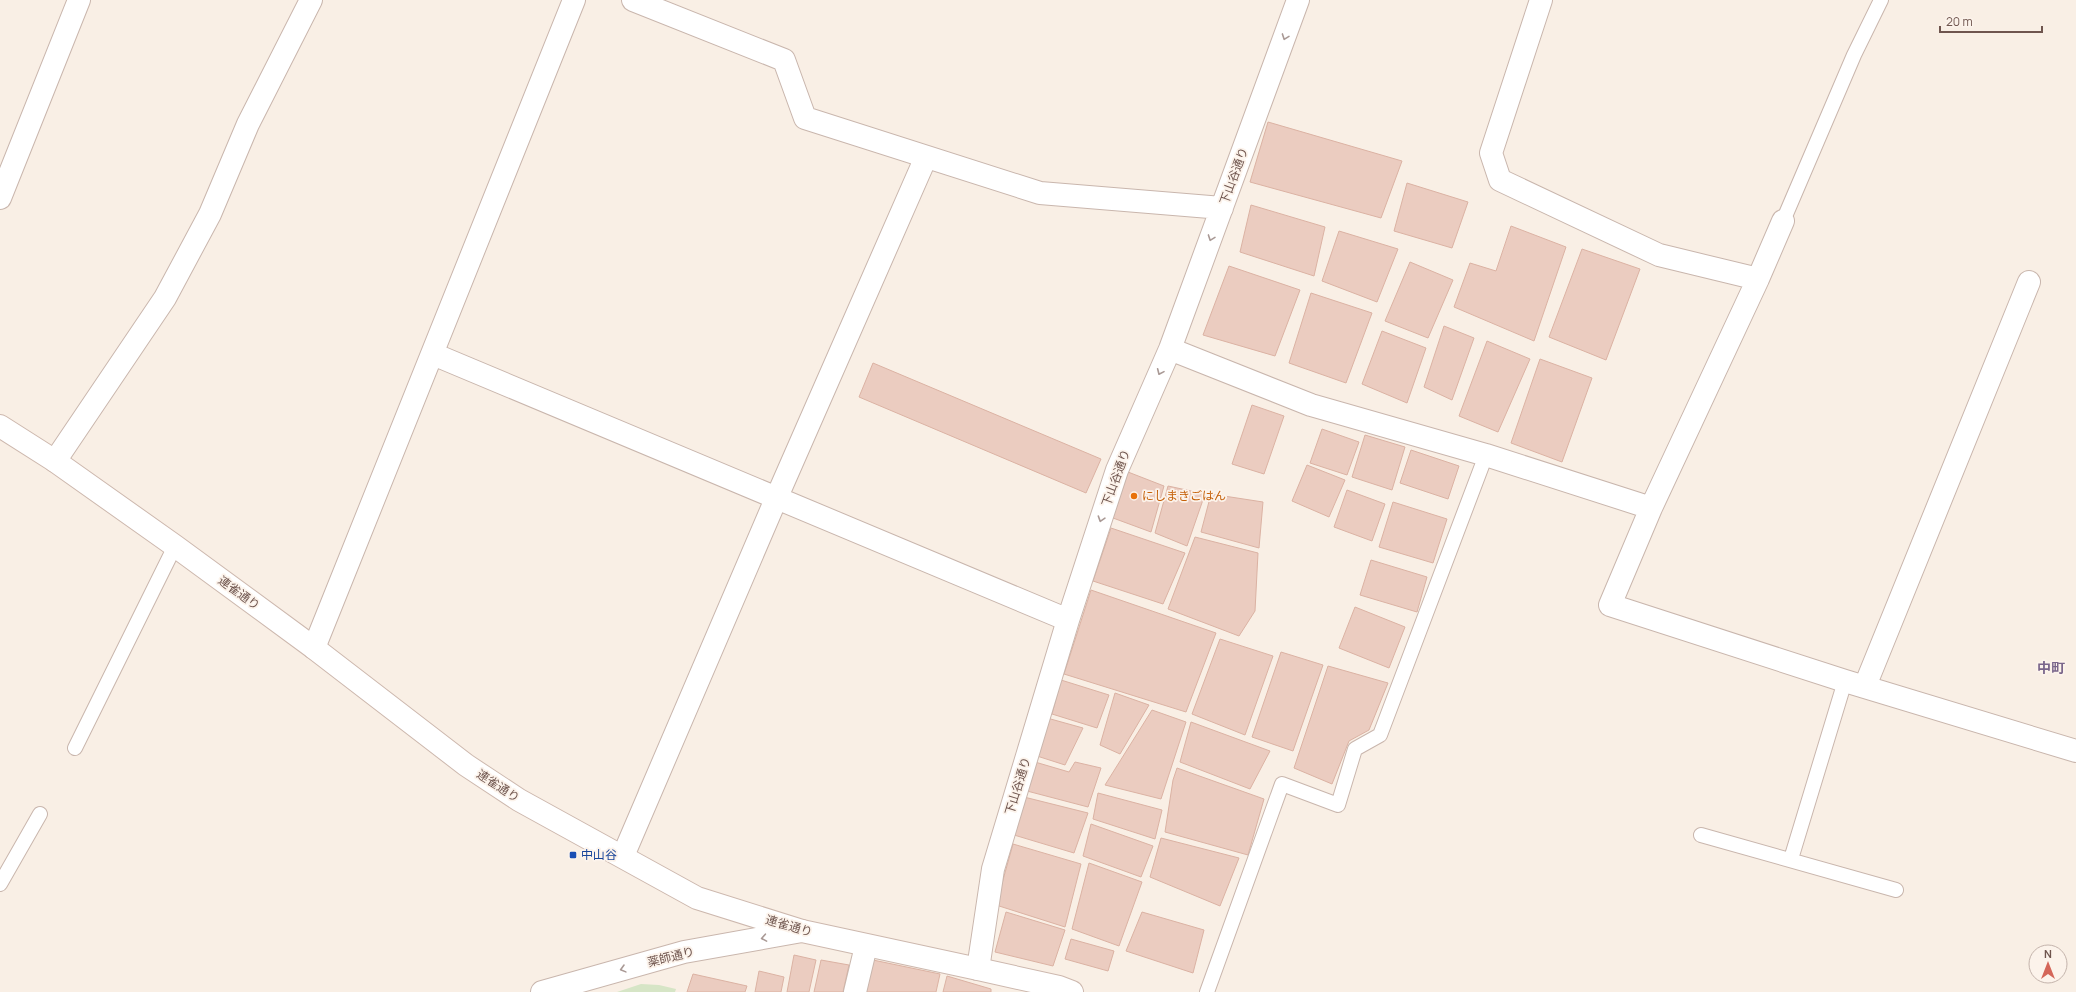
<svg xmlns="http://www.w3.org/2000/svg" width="2076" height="992" viewBox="0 0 2076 992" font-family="Manrope,'Noto Sans JP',sans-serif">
<rect width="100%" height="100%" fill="#f9efe5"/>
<path fill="#d6e5c6" d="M641 984 659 985 676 989 675 992H617Z"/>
<path fill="#ebccc0" stroke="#dbb2a3" d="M1268 122 1402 161 1381 218 1250 182Z
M1407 183 1468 202 1452 248 1394 231Z
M1251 205 1325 227 1314 276 1240 252Z
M1511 226 1566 247 1534 341 1454 307 1470 263 1496 271Z
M1339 231 1398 249 1377 302 1322 281Z
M1582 249 1640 269 1606 360 1549 337Z
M1410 262 1453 280 1428 338 1385 321Z
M1229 266 1300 290 1275 356 1203 335Z
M1311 293 1372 313 1346 383 1289 363Z
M1444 326 1474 338 1452 400 1424 387Z
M1382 331 1426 348 1407 403 1362 384Z
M1487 341 1530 359 1498 432 1459 416Z
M1540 359 1592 378 1562 462 1511 443Z
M873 363 1101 459 1086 493 859 397Z
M1252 405 1284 416 1264 474 1232 464Z
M1322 429 1359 442 1347 475 1310 463Z
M1365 435 1405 447 1392 490 1352 477Z
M1411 450 1459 466 1448 499 1400 483Z
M1307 465 1345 480 1329 517 1292 501Z
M1128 472 1164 486 1151 532 1113 518Z
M1168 486 1205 494 1187 546 1155 533Z
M1347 490 1385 504 1372 541 1334 527Z
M1211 494 1263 502 1259 548 1201 532Z
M1393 502 1447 519 1433 563 1379 547Z
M1111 528 1185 553 1163 604 1093 581Z
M1195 537 1258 553 1255 611 1239 636 1168 609Z
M1371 560 1427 577 1417 612 1360 595Z
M1091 590 1216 633 1186 712 1064 674Z
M1355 607 1405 627 1389 668 1339 648Z
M1220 639 1273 656 1245 735 1192 714Z
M1281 652 1323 665 1293 751 1252 737Z
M1328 666 1388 683 1369 730 1349 741 1332 784 1294 768Z
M1061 680 1109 695 1097 728 1052 714Z
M1115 693 1149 705 1120 754 1100 745Z
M1152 710 1186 722 1161 799 1105 785Z
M1047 718 1083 728 1065 765 1037 756Z
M1191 722 1270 751 1250 789 1180 762Z
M1035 762 1069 772 1075 762 1101 768 1088 807 1027 791Z
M1177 768 1264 799 1248 855 1165 832 1173 780Z
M1098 793 1162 810 1155 839 1093 819Z
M1024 797 1088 813 1074 853 1014 835Z
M1091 824 1153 846 1141 877 1083 856Z
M1161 838 1239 858 1220 906 1150 877Z
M1013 844 1081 864 1065 927 996 905Z
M1089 863 1142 882 1119 946 1072 929Z
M1006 912 1065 930 1053 966 995 952Z
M1142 912 1204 930 1193 973 1126 951Z
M1071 939 1114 951 1108 971 1065 959Z
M794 955 816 960 809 992H787Z
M821 960 849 965 843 992H814Z
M873 960 940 974 936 992H864Z
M759 971 784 977 781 992H755Z
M693 974 747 986 745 992H687Z
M947 976 991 989V992H943Z"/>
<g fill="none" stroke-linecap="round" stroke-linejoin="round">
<defs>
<path id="service" d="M1783 221 1854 55 1881 0
M75 748 175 546
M1701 835 1896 890
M1791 859 1845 681
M0 884 40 814
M1207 992 1282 784 1338 805 1355 749 1380 735 1486 455"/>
<path id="minor" d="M633 0 784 60 805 118 1040 193 1222 208
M1541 0 1491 153 1500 180 1659 255 1758 279
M0 198 79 0
M1783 221 1758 279 1651 508 1610 605 1845 681 2076 751
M1170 349 1311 405 1486 455 1651 508
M433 354 1068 620
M55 461 165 298 210 214 248 124 311 0
M314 648 574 0
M1865 686 2029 282
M623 856 776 499 926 157
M978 969 993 869 1068 620 1117 470 1170 349 1298 0
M542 992 684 952 802 931
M855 992 866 946"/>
<path id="secondary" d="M0 426 55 461 175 546 314 648 466 765 519 800 697 898 802 931 978 969 1059 987 1072 992"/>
</defs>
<use href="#service" stroke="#c9b6ad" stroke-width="16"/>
<use href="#minor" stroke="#c9b6ad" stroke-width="24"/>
<use href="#secondary" stroke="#cdb8ae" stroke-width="24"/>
<use href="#service" stroke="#fff" stroke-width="14"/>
<use href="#minor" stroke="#fff" stroke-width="22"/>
<use href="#secondary" stroke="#fff" stroke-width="22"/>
</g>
<defs><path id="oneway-chevron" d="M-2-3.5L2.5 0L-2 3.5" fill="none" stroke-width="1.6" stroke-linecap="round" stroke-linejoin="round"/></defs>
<g stroke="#a99995">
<use href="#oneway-chevron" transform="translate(1285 37) rotate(110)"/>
<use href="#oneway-chevron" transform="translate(1211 238) rotate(110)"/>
<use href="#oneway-chevron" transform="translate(1160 372) rotate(114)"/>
<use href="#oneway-chevron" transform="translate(1101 519) rotate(108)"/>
<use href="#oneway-chevron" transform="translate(764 938) rotate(170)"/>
<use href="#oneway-chevron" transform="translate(623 969) rotate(165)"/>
</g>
<circle fill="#e8710a" stroke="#fcf3eb" stroke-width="1.5" cx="1134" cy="496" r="4"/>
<rect fill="#1a4fb4" stroke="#fcf3eb" stroke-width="1.5" x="569" y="851" width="8" height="8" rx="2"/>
<g text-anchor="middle" stroke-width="3.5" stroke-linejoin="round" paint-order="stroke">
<g font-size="12" fill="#6f554e" stroke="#fcf3eb">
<text transform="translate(1234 176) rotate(-70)" y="4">下山谷通り</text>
<text transform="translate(1116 478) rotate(-70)" y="4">下山谷通り</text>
<text transform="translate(239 593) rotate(36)" y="4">連雀通り</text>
<text transform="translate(498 786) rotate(33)" y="4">連雀通り</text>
<text transform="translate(1018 786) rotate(-73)" y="4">下山谷通り</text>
<text transform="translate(789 926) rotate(16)" y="4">連雀通り</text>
<text transform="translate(671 957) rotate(-14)" y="4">薬師通り</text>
</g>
<g font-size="12" fill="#c56008" stroke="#fcf3eb" text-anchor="start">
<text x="1142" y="500">にしまきごはん</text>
</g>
<g font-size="12" fill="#164399" stroke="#fcf3eb" text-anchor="start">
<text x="581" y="859">中山谷</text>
</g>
<g font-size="14" font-weight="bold" fill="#7a668b" stroke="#fcf3eb">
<text x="2051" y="673">中町</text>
</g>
</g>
<g transform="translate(2048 964)"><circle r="19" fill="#fcf3eb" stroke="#c4b4ac"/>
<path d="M0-3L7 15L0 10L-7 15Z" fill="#d46659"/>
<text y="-6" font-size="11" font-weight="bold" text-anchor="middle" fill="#6f554e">N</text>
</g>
<path d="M1940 26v6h102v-6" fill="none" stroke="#6f554e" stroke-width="2"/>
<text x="1946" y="26" font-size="12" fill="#6f554e" stroke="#fcf3eb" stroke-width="3" paint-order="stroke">20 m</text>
</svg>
